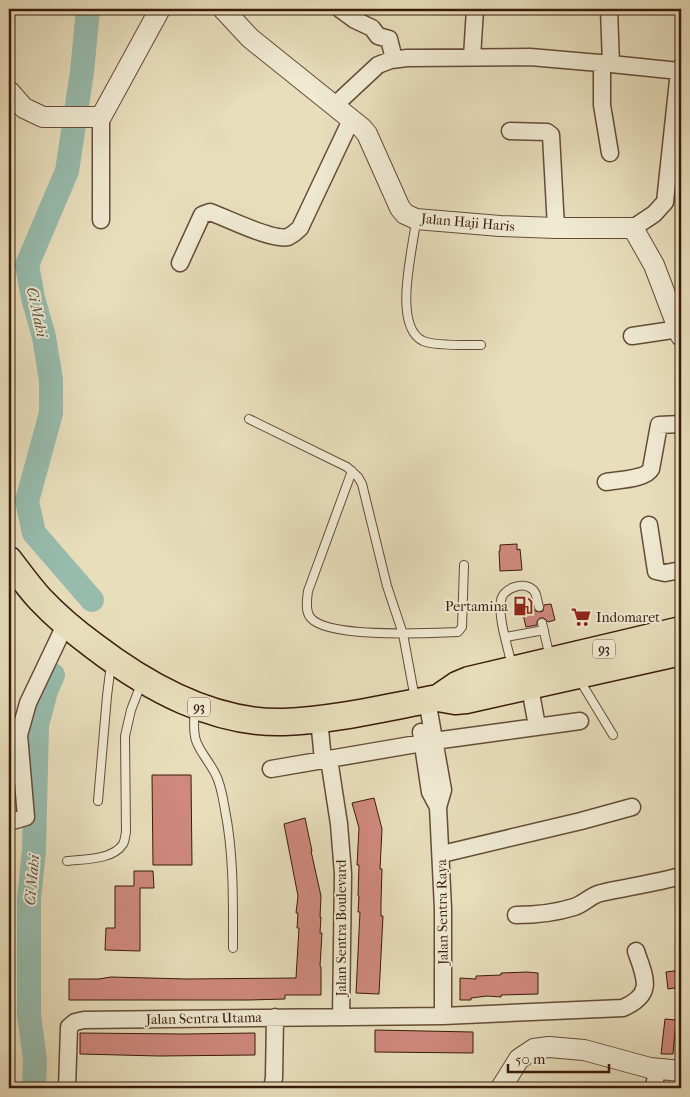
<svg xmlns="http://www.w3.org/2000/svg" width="690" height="1097" viewBox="0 0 690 1097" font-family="'IM FELL French Canon',serif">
<rect width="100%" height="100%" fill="#e8debc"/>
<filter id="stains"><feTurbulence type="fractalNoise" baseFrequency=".004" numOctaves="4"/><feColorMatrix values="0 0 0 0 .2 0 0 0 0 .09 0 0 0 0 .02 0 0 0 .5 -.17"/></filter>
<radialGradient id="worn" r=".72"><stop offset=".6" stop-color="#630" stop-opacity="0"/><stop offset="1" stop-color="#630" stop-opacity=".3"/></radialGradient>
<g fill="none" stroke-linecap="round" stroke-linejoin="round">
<path stroke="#97bcae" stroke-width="24" d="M88 9 82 72 67 171 27 265 33 298 44 337 51 380V413L27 501 34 533 92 600
M34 1088 35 1060 29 1015V899L34 850 37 725 46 691 53 675"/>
</g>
<path fill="#cf897f" stroke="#391b0b" d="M517 544V550L520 549 522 570 500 571 499 551H500V545Z
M551 604 555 620 548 622 544 618H540L537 621V625L526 627 522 610 533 608 535 611 540 612 543 611 544 605Z
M152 775H191L192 865H153Z
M374 798 382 829 380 869H382L381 901V916H383L379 994 356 993 360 912H358L359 896H358L359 865H357L359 828 352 803Z
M305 818 312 851H311L321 896 320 917H321L320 933H322L320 966 321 967V995H285V999L249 1000H69V979H99L111 977 187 979 296 978 299 928H297L298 913H296L298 896 284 824Z
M134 871H153L154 888H140V951L105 950 106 928H115V886H134Z
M681 970V987L668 989 666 972Z
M527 972 538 973V994L501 995V997L487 996 471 998V1000H460V978L476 979V976L501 975V973Z
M665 1019 676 1020 673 1054H661Z
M375 1030 473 1032V1053L375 1052Z
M80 1033 184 1034 255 1033V1055L159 1056 80 1054Z"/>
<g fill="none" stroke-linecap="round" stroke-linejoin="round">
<defs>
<path id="service" d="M416 221C413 249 392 326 423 341 434 346 468 345 481 345
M249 419 347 467 358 477 362 484 387 586 403 634 415 699
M352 471 308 591C307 599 305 610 310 617 326 639 431 633 458 632L462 627 464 565
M542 623 550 658
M506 637 544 630
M512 666C508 647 498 619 501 601 502 589 522 581 532 589 537 592 537 601 539 607
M579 679 613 735
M195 710C191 746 199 745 215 773 221 784 223 798 225 810 234 855 233 902 233 948
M98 801 107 696 111 664
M67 861C84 859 113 860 123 844 125 841 125 836 126 832L125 736 131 710 141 684"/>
<path id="minor" d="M340 9 355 20 372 28 378 36 389 39 394 59
M609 9 611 64 679 71
M472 57 475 9
M602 63V105L610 153
M334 106 378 65 391 60 407 58 530 57 611 64
M510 131 547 132 551 135 556 228
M101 220V117
M633 228 654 214 665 202 679 71 681 67
M180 263 202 215 210 212C227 218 272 241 288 237 292 235 297 231 300 228L351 120
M632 336 679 329
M606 482C617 480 646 479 651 469L659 425 681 424
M649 525 656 571 665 573 681 570
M528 677 537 726
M427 700 443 790 438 807 443 909V1016
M319 719 323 760
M421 732 430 792 438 807
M329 759 339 824 343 874 341 1017
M271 769 434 741 580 721
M9 822 26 817 19 735 28 703 66 623
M442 854 581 821 632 807
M516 915C536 915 555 913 574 907 584 904 591 895 601 893 628 887 655 883 681 876
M67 1088 69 1027 75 1022 84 1020 443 1016 623 1008C655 994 645 978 636 951
M272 1088 274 1078 275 1017
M654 1088 657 1068"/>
<path id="tertiary" d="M223 9 250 38 362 128 367 134 400 208 405 214 416 219 500 226 556 228H633L654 265 681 336
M9 91 24 108 43 117H101L160 9
M501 1088 519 1059 534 1049 549 1047 584 1050 650 1068 681 1071"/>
<path id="primary" d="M9 560C19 573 29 587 40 599 56 616 75 632 94 646 149 688 214 724 284 722 336 720 388 707 438 698L455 701 466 700 681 652
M438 698 457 685 469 680 681 630"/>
</defs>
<use href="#service" stroke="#654c37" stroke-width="10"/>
<use href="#minor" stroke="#654c37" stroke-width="19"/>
<use href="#tertiary" stroke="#654c37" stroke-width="22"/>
<use href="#primary" stroke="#391b0b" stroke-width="29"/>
<use href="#service" stroke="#f0ead3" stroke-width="8"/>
<use href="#minor" stroke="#f0ead3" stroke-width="16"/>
<use href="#tertiary" stroke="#f0ead3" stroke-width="20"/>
<use href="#primary" stroke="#e8debc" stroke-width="26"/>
</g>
<defs>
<symbol id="fuel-bare" viewBox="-9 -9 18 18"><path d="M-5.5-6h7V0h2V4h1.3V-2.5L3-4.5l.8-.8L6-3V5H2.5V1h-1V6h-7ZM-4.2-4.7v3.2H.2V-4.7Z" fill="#8f2418" stroke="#f0ead3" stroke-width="2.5" paint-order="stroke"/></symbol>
<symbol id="supermarket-bare" viewBox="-9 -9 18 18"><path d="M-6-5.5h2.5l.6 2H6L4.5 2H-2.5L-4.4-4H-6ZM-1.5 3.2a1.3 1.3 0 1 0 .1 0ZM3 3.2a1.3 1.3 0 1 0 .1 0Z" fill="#8f2418" stroke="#f0ead3" stroke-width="2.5" paint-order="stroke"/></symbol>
</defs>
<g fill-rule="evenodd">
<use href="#fuel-bare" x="509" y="592" width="28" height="28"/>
<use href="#supermarket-bare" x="567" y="603" width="28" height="28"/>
</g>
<g text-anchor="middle" stroke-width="4" stroke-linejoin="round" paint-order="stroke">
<g fill="#f0ead3" stroke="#705947" stroke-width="1">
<rect x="593" y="639.5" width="22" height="19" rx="4"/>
<rect x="188" y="697.5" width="22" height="19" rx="4"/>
</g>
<g font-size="12" font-weight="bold" fill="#391b0b">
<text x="604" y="653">93</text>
<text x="199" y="711">93</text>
</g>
<g font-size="14" fill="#391b0b" stroke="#f0ead3">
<text transform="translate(468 222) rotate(5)" y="5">Jalan Haji Haris</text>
<text transform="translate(442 912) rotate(-91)" y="5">Jalan Sentra Raya</text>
<text transform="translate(341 928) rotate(-90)" y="5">Jalan Sentra Boulevard</text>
<text transform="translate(204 1018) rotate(-1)" y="5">Jalan Sentra Utama</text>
</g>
<g font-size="14" fill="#391b0b" stroke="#f0ead3" text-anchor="end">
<text x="508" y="611">Pertamina</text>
<text x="596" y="622" text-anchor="start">Indomaret</text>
</g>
<g font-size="15" font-style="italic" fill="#554b3c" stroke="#f0ead3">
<text transform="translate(37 312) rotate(78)" y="5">Ci Mahi</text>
<text transform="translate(32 880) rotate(-85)" y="5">Ci Mahi</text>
</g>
</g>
<rect width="690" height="1097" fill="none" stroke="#e8debc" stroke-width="30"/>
<rect x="10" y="10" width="670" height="1077" fill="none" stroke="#391b0b" stroke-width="2.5"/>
<rect x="15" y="15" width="660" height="1067" fill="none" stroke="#391b0b"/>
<path d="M508 1064v8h101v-8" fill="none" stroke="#391b0b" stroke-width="2.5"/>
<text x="515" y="1064" font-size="15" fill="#391b0b" stroke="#f0ead3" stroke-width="4" paint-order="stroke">50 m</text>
<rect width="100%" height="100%" filter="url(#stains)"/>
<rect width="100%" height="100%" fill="url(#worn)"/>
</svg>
